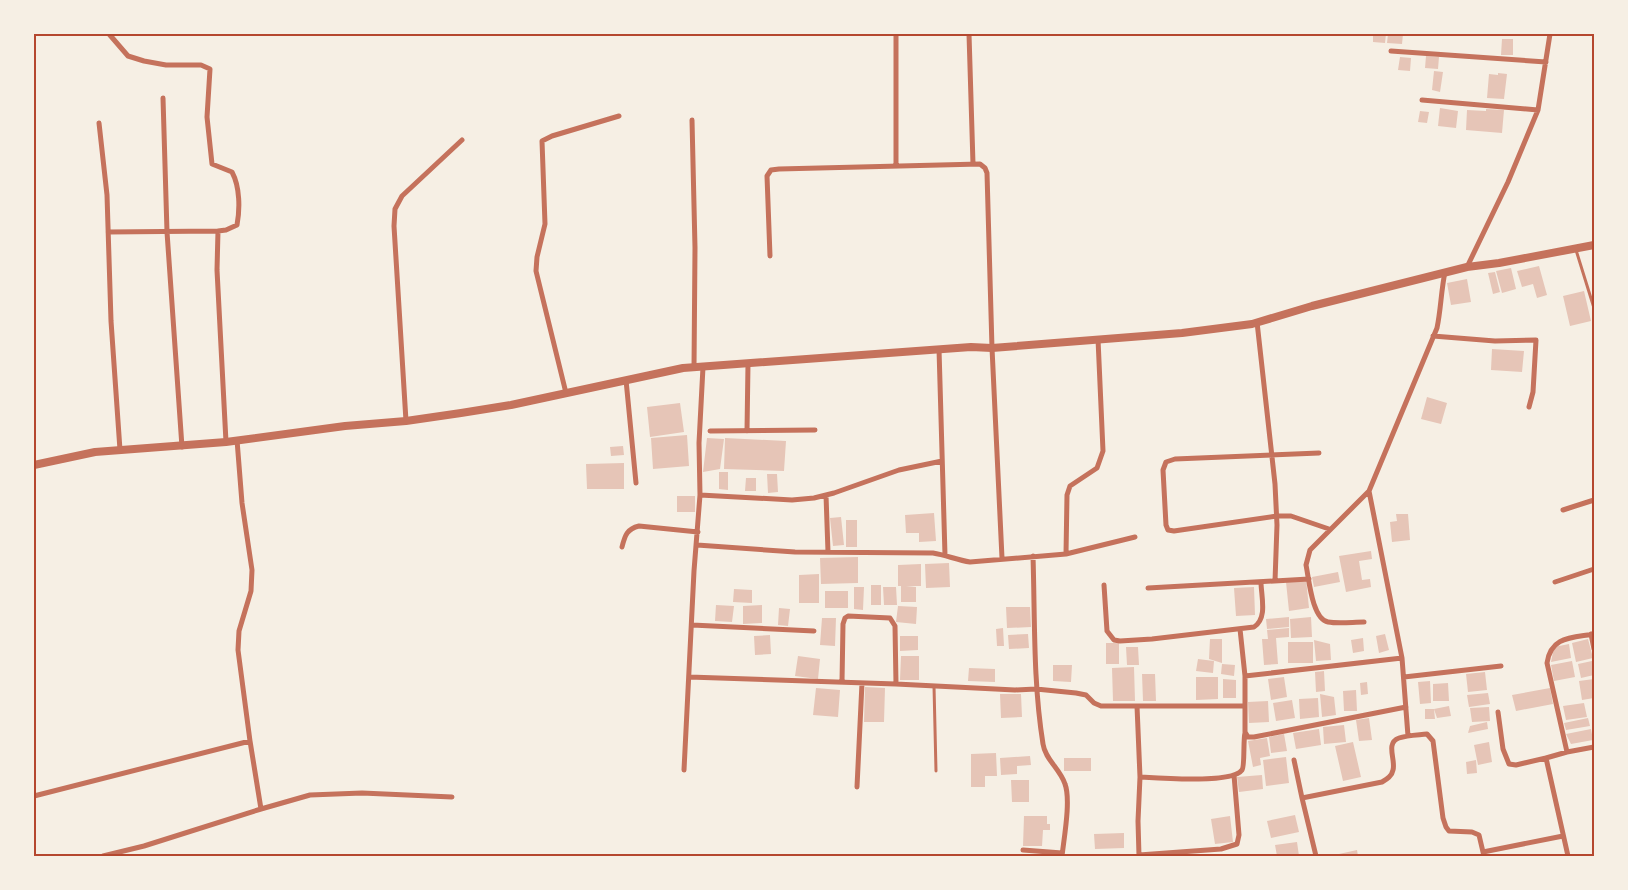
<svg xmlns="http://www.w3.org/2000/svg" width="1628" height="890" viewBox="0 0 1628 890" font-family="Jost,sans-serif">
<rect width="100%" height="100%" fill="#f6efe4"/>
<path fill="#e6c5b7" d="M1373 34H1386L1385 43 1373 42Z
M1388 34H1403L1402 44 1387 43Z
M1502 39H1513V55H1501Z
M1426 56 1439 57 1438 69 1425 68Z
M1400 57 1411 58 1410 71 1398 70Z
M1434 71 1443 72 1440 92 1432 90Z
M1498 73 1507 74 1504 99 1487 98 1489 74 1498 75Z
M1440 108 1458 111 1456 128 1438 126Z
M1486 109 1504 110 1502 133 1466 130 1467 110 1486 111Z
M1420 111 1429 112 1427 123 1418 122Z
M1539 266 1547 295 1537 298 1533 284 1522 287 1517 271Z
M1511 268 1516 289 1502 293 1496 271Z
M1495 272 1500 292 1493 294 1488 273Z
M1467 279 1471 302 1451 305 1447 283Z
M1584 291 1591 321 1570 326 1563 296Z
M1492 349 1524 351 1522 372 1491 370Z
M1427 397 1447 403 1441 424 1421 419Z
M680 403 684 432 650 437 647 407Z
M687 435 689 466 653 469 651 438Z
M707 438 724 439 720 469 703 472Z
M725 438 786 441 784 471 724 469Z
M623 446 624 455 611 456 610 447Z
M624 463V489H587L586 464Z
M719 472H728V490L719 489Z
M767 474H777L778 492 768 493Z
M746 478H756V491H745Z
M677 496H695V512H677Z
M934 513 936 541 919 542V533H906L905 515Z
M1396 514H1408L1410 540 1392 542 1390 522 1397 521Z
M841 517 844 545 833 546 830 518Z
M846 520H857V547H846Z
M1371 551 1372 559 1359 561 1362 580 1370 579 1371 587 1346 592 1339 556Z
M858 557V583L821 584 820 558Z
M949 563 950 587 926 588 925 564Z
M921 564V586H906L916 587V602H901V586H898V565Z
M1338 572 1340 582 1314 587 1312 577Z
M819 574V603H799V575Z
M1306 579 1309 608 1289 611 1286 582Z
M871 585H881V605H871Z
M854 587H864L863 610 854 609Z
M883 587H896L897 605H884Z
M1254 587 1255 615 1236 616 1234 588Z
M734 589 752 590V603L733 602Z
M825 591H848V608H825Z
M716 605 734 606 732 622 715 621Z
M762 605V623L743 624V606Z
M898 606 917 607 916 624 896 622Z
M1006 607H1030L1031 627 1007 628Z
M779 608 790 609 788 626 778 625Z
M1289 617V627L1267 629 1266 619Z
M1311 617 1312 637 1291 638 1290 619Z
M822 618H836L835 646 820 645Z
M1003 628 1004 646H997L996 629Z
M1289 628V637L1276 638 1278 664 1264 665 1262 639H1268L1267 630Z
M1028 634 1029 648 1009 649 1008 635Z
M1385 634 1389 650 1379 653 1376 636Z
M770 635 771 654 755 655 754 636Z
M900 636H918V650L900 651Z
M1363 638 1364 651 1353 653 1351 640Z
M1210 639H1222V663L1209 659Z
M1588 639 1593 658 1576 662 1572 643Z
M1314 640 1330 644 1331 660 1316 661Z
M1288 642H1313V663H1288Z
M1106 643H1119V664H1106Z
M1569 644 1571 658 1551 662 1554 647Z
M1126 647H1138L1139 665H1127Z
M798 656 820 659 818 679 795 676Z
M901 656H919V680H900Z
M1198 659 1214 661 1213 673 1196 671Z
M1572 661 1575 677 1554 681 1551 665Z
M1592 661 1594 675 1581 678 1578 664Z
M1222 664 1235 665 1234 676 1221 674Z
M1053 665H1072L1071 682 1053 681Z
M1134 667 1135 701H1113L1112 668Z
M969 668 995 669V682L968 681Z
M1324 671 1325 691 1316 692 1315 672Z
M1485 672 1487 690 1468 692 1466 674Z
M1142 674H1155L1156 701H1143Z
M1196 677H1218V699L1196 700Z
M1284 677 1287 697 1271 700 1268 679Z
M1223 679 1236 680V698H1223Z
M1594 679V698L1582 700 1579 681Z
M1430 681 1431 703 1420 704 1418 682Z
M1367 682 1368 694 1361 695 1360 683Z
M1448 683 1449 701H1433V684Z
M865 687 885 688 884 722H864Z
M816 688 840 690 838 717 813 715Z
M1550 688 1553 704 1516 711 1512 695Z
M1356 690 1357 711H1344L1343 691Z
M1488 693 1490 704 1469 707 1467 695Z
M1000 694H1021L1022 717 1001 718Z
M1320 694 1334 697 1336 715 1322 717Z
M1318 698 1319 717 1300 719 1299 699Z
M1292 700 1295 718 1276 721 1273 703Z
M1268 701 1269 722 1249 723 1248 702Z
M1584 703 1587 717 1566 720 1563 706Z
M1449 706 1451 716 1437 718 1434 709Z
M1489 707 1490 721 1472 722 1470 708Z
M1425 709H1434L1435 719H1425Z
M1369 718 1372 740 1359 741 1356 720Z
M1588 718 1590 726 1566 730 1564 723Z
M1487 722 1488 729 1468 733 1470 726Z
M1344 725 1346 742 1324 744 1323 727Z
M1319 729 1321 745 1296 749 1293 733Z
M1591 729 1593 740 1571 744 1566 734Z
M1284 734 1287 751 1271 753 1269 737Z
M1267 738 1270 756 1260 758 1261 765 1253 767 1248 741Z
M1353 742 1361 777 1343 781 1335 746Z
M1489 742 1492 762 1478 765 1474 745Z
M996 753 997 776H985V787H971V754Z
M1030 756 1031 765 1017 766V774L1001 775 1000 758Z
M1286 757 1289 783 1266 786 1263 760Z
M1064 758H1091V771H1064Z
M1476 760 1477 773 1467 774 1466 762Z
M1262 775 1263 789 1239 792 1237 777Z
M1011 780H1029V802H1012Z
M1295 815 1299 832 1271 838 1267 821Z
M1024 816H1047V824H1050V830H1043L1042 846H1023Z
M1230 816 1233 842 1215 844 1211 819Z
M1124 833V848L1095 849 1094 834Z
M1297 842 1299 856H1277L1275 845Z
M1357 850 1358 856H1340L1339 854Z"/>
<g fill="none" stroke-linecap="round" stroke-linejoin="round">
<path stroke="#c5725c" stroke-width="3" d="M1576 250 1594 308
M934 686 936 771"/>
<path stroke="#c5725c" stroke-width="5" d="M109 34 128 56 144 61 166 65H201L210 69 207 117 212 164 232 172C240 187 240 209 237 225L226 230 218 231 217 270 226 442
M969 34 973 164
M1391 51 1546 62
M163 98 167 232 182 447
M1422 100 1538 110
M692 120 695 248 694 368
M99 123 107 195 111 321 120 450
M896 166V34
M108 232 218 231
M770 256 767 176 771 170 779 169 980 164 985 168 987 173 992 348 1002 558
M1467 267 1508 182 1538 110 1550 34
M1257 322 1275 484 1277 525 1275 581
M1433 336 1495 341 1536 340 1533 392 1529 407
M939 349 945 555
M626 380 636 483
M566 393 536 271 537 257 545 224 542 141 552 136 619 116
M406 421 394 226 395 209 402 196 462 140
M710 431 815 430
M747 431 748 364
M237 440 242 503 252 570 251 591 239 631 238 650 250 741
M1319 453 1175 459 1166 462 1163 470 1166 525 1168 530 1174 531 1277 516H1291L1329 529
M1369 491 1402 658 1408 736
M700 495 792 500 814 498 834 493 899 470 942 461
M826 495 828 552
M1563 510 1594 500
M697 545 795 552 933 553C946 555 957 560 970 562L1066 554 1135 537
M622 547C625 535 627 529 639 526L698 532
M1066 554 1067 495 1070 486 1097 468 1103 451 1098 339
M1033 556C1035 619 1033 682 1043 744 1045 759 1060 769 1065 784 1071 800 1064 838 1062 856
M1555 582 1594 569
M1104 585 1107 631 1114 640 1120 641 1152 639 1254 627C1268 618 1261 596 1261 582
M1148 588 1309 579
M1364 622C1353 622 1339 624 1328 622 1312 619 1309 579 1306 565L1310 550 1369 491 1437 328C1441 309 1441 291 1445 272
M692 625 814 631
M1240 629 1245 676V706
M1591 634 1594 649
M1245 676 1402 658
M689 677 896 684
M1404 677 1501 666
M842 682 843 624 845 618 848 616 890 618 895 626 896 684 1015 690 1036 689 1076 693 1086 695 1094 703 1101 706H1137
M1498 712 1503 749 1509 764 1516 765 1546 758
M1567 752 1547 663C1551 636 1572 638 1594 634
M1294 760 1302 798
M684 770 694 571 700 495 699 443 703 367
M1140 777C1157 778 1232 784 1242 770 1245 766 1243 740 1245 733
M857 787 862 683
M34 796 250 741 261 809 144 846 103 856
M261 809 310 795 362 793 452 797
M1023 850 1062 853
M1139 855 1221 849 1237 844 1239 835 1234 775
M1139 856 1138 821 1140 777 1137 706H1245V732L1248 737H1254L1406 707
M1316 856 1302 798 1382 782C1387 779 1392 776 1393 770 1396 760 1385 743 1399 738 1407 735 1418 735 1427 734L1433 741 1443 818 1446 827 1449 831 1472 832 1479 835 1483 852
M1484 856 1483 852 1563 836
M1568 856 1546 758 1567 752 1594 747"/>
<path stroke="#c5725c" stroke-width="8" d="M34 465 95 452 226 442 345 426 406 421 461 413 511 405 683 368 971 347 992 348 1182 333 1252 324 1312 306 1467 267 1499 263 1594 245"/>
</g>
<rect width="1628" height="890" fill="none" stroke="#f6efe4" stroke-width="70"/>
<rect x="35" y="35" width="1558" height="820" fill="none" stroke="#b5482f" stroke-width="2"/>
</svg>
